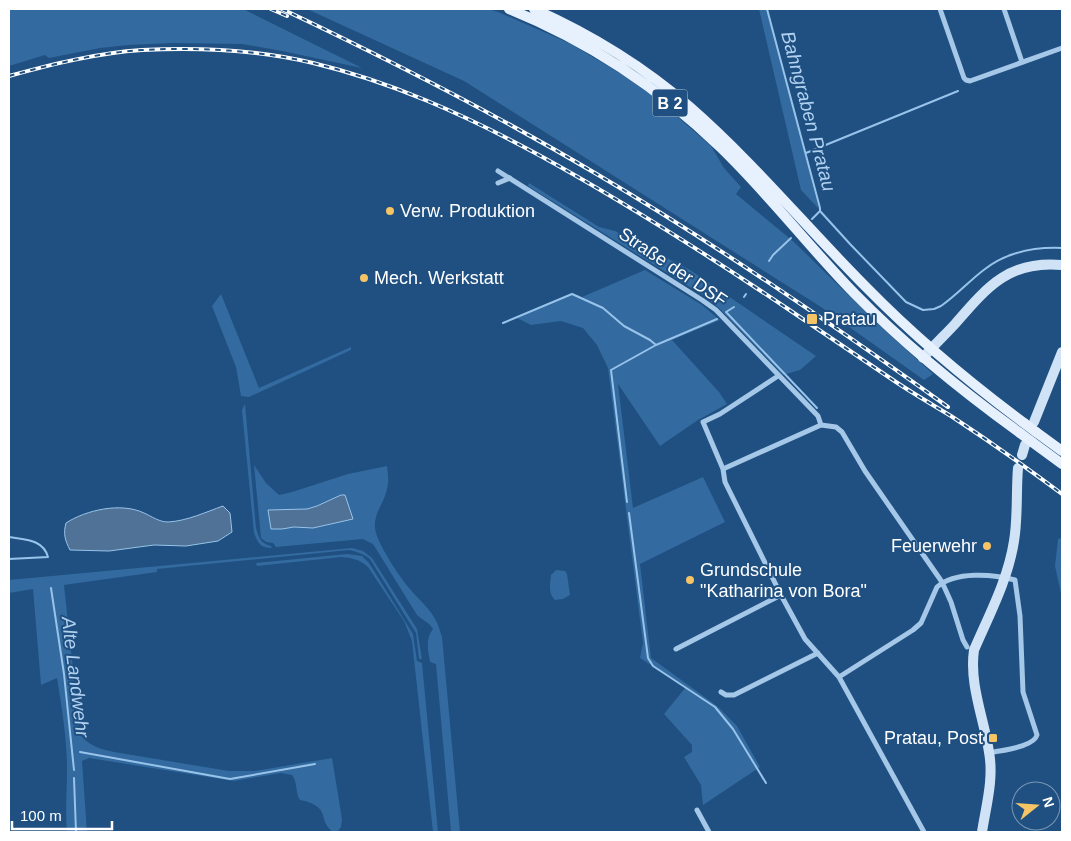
<svg xmlns="http://www.w3.org/2000/svg" width="1071" height="841" viewBox="0 0 1071 841" font-family="Arial,sans-serif">
<rect width="100%" height="100%" fill="#1f5081"/>
<path fill="#336a9f" fill-rule="evenodd" d="M9 9H243L362 68 282 51 242 44 173 43 129 45 100 48 49 58 45 55 9 66Z
M307 9H488L498 12 569 43 625 76 657 99 711 146 724 168 741 187 736 194 794 242 879 325 933 374 924 380 821 307 464 81Z
M759 9H768L819 209 801 190Z
M529 183 599 227 615 231 690 270 816 356 800 370 783 375 719 308 704 296 528 186Z
M645 270 702 305 720 320 672 340 719 392 727 404 698 420 660 446 618 384 633 508 703 477 725 522 640 564 651 658 717 706 737 726 760 767 703 805 701 785 684 757 692 752V745L664 714 686 687 640 658 643 643 608 368 597 345 583 328 561 321 531 325 515 317 573 293 582 297Z
M221 294 259 388 351 347V350L249 397 241 396 236 367 212 306Z
M245 404 256 528C259 538 260 543 271 546L272 548C260 548 258 543 254 533L242 410Z
M254 465 266 483 279 495 292 492 348 474 387 466C388 474 389 481 387 489 384 505 371 515 376 533 380 547 400 578 410 589 426 608 435 611 442 637L460 832H451L436 664 430 662C428 650 425 639 433 629 428 621 423 621 417 615L373 544 363 539 276 547 273 543 266 542 261 538ZM341 495 345 496 352 519 313 528 294 527 268 510 307 509 317 506Z
M1062 538V598L1055 566 1058 539Z
M352 548 363 551 372 558 417 629 422 659H419L416 633 370 559C364 554 358 552 349 550L157 569V572L64 585 80 735C90 746 100 749 114 752L229 771H255L332 758 342 819 341 827 338 831 333 832C316 819 333 807 300 800 295 793 298 783 292 775L281 773 234 781 89 758 82 761 87 832H67C65 811 67 791 67 770 67 739 62 709 57 678L41 685 33 589 9 593V580Z
M347 554 362 556 369 563 413 634 417 661 422 663 438 832H433L412 641 404 621 368 567C359 559 352 558 341 557L257 566 256 563Z
M556 570 565 571 567 574 570 595 563 599 555 600C548 593 550 585 551 575Z"/>
<path fill="#4f7296" stroke="#98c3ea" d="M341 495H345L353 519 313 528 294 527 282 529H271L268 510 307 509 317 506Z
M223 506 230 513 232 532 218 541 186 546 154 545 109 551 70 550C65 540 63 534 66 523 86 510 121 502 144 513 151 516 159 522 168 522 187 521 206 512 223 506Z"/>
<g fill="none" stroke-linecap="round" stroke-linejoin="round">
<path stroke="#98c3ea" stroke-width="2" d="M767 9 820 208V211L812 219
M806 153 958 91
M820 211 850 244 906 302 923 310 934 309 941 306C957 295 970 280 985 269 1007 252 1036 247 1062 248
M769 261 773 255 791 238
M744 297 746 294
M734 307 726 312 817 408
M503 323 572 294 603 308 624 326 650 340 656 345
M627 502 611 370 656 345 717 319
M629 513 648 658 653 666 715 707 733 729 766 783
M9 537C25 540 43 539 48 557L9 559
M51 588 64 674 74 770
M80 752 230 779 315 764
M74 778 76 832"/>
<path stroke="#a5c7e8" stroke-width="5" d="M940 9 964 78 966 80 970 81 1062 48
M1004 9 1022 62
M498 171 702 300 716 310 818 416 821 425
M498 183 510 178
M778 376 720 414 703 422 723 469 725 482 781 595 805 639 839 677 924 832
M723 469 821 425 836 427 842 432 865 471 942 582 951 602 963 640 967 647
M676 649 781 595
M839 677 913 630 921 623 937 587C955 571 993 574 1015 580L1020 616 1023 692 1037 735C1034 747 1002 750 990 753
M721 692 726 695H734L818 653
M697 810 709 832"/>
<path stroke="#d0e3f6" stroke-width="10" d="M923 358C933 346 945 335 955 324 987 287 1009 260 1062 265
M1034 422 1062 352
M1022 455 1025 445
M982 832C986 806 994 779 989 752 984 719 969 684 974 650 989 615 1008 580 1014 541 1018 518 1016 492 1018 468"/>
<path stroke="#e7f1fe" stroke-width="10" d="M509 9C588 41 659 88 720 147 768 193 809 247 855 294 906 346 962 391 1020 433
M534 9C590 34 644 67 690 107 754 163 807 228 867 288 915 337 969 382 1024 423
M1036 432 1062 451
M1032 442 1062 464"/>
<defs>
<path id="rail" d="M271 9 287 16
M282 9C390 60 497 115 600 176 720 247 835 326 948 407
M9 76C53 64 97 53 142 50 198 47 258 50 313 63 392 82 465 115 537 154 623 201 706 254 788 309 824 333 860 358 896 382 914 394 933 405 951 416 989 441 1026 467 1062 494"/>
</defs>
<use href="#rail" stroke="#fff" stroke-width="4"/>
<use href="#rail" stroke="#1f5081" stroke-width="2" stroke-dasharray="5.5" stroke-linecap="butt"/>
<path stroke="#e7f1fe" stroke-width="10" d="M1024 423 1036 432
M1020 433 1032 442"/>
</g>
<g fill="#f6c465" stroke="#1f5081" stroke-width="2">
<circle cx="390" cy="211" r="5"/>
<circle cx="364" cy="278" r="5"/>
<rect x="806" y="313" width="12" height="12" rx="2.5"/>
<circle cx="987" cy="546" r="5"/>
<circle cx="690" cy="580" r="5"/>
<rect x="988" y="733" width="10" height="10" rx="2.5"/>
</g>
<g text-anchor="middle" stroke-width="4" stroke-linejoin="round" paint-order="stroke">
<rect fill="#1f5081" stroke="#bccad9" stroke-width="1" x="652.5" y="89.5" width="35" height="27" rx="4"/>
<g font-size="16" font-weight="bold" fill="#fff">
<text x="670" y="109">B 2</text>
</g>
<g font-size="18" fill="#fff" stroke="#1f5081" text-anchor="start">
<text x="400" y="217">Verw. Produktion</text>
<text x="374" y="284">Mech. Werkstatt</text>
<text x="823" y="325">Pratau</text>
<text x="977" y="552" text-anchor="end">Feuerwehr</text>
<text x="700" y="576">Grundschule<tspan x="700" dy="21">"Katharina von Bora"</tspan></text>
<text x="983" y="744" text-anchor="end">Pratau, Post</text>
</g>
<g font-size="18" fill="#fff" stroke="#1f5081">
<text transform="translate(673 267) rotate(34)" y="6">Straße der DSF</text>
</g>
<g font-size="19" font-style="italic" fill="#b0d1f0" stroke="#1f5081">
<text transform="translate(809 111) rotate(75)" y="7">Bahngraben Pratau</text>
<text transform="translate(76 677) rotate(83)" y="7">Alte Landwehr</text>
</g>
</g>
<rect width="1071" height="841" fill="none" stroke="#ffffff" stroke-width="20"/>
<g transform="translate(1036 806) rotate(73)"><circle r="24" fill="#1f5081" stroke="#7996b3"/>
<path d="M0-4L9 19L0 12L-9 19Z" fill="#f6c465"/>
<text y="-8" font-size="14" font-weight="bold" text-anchor="middle" fill="#ffffff">N</text>
</g>
<path d="M12 821v8h100v-8" fill="none" stroke="#ffffff" stroke-width="2.5"/>
<text x="20" y="821" font-size="15" fill="#ffffff" stroke="#1f5081" stroke-width="4" paint-order="stroke">100 m</text>
</svg>
